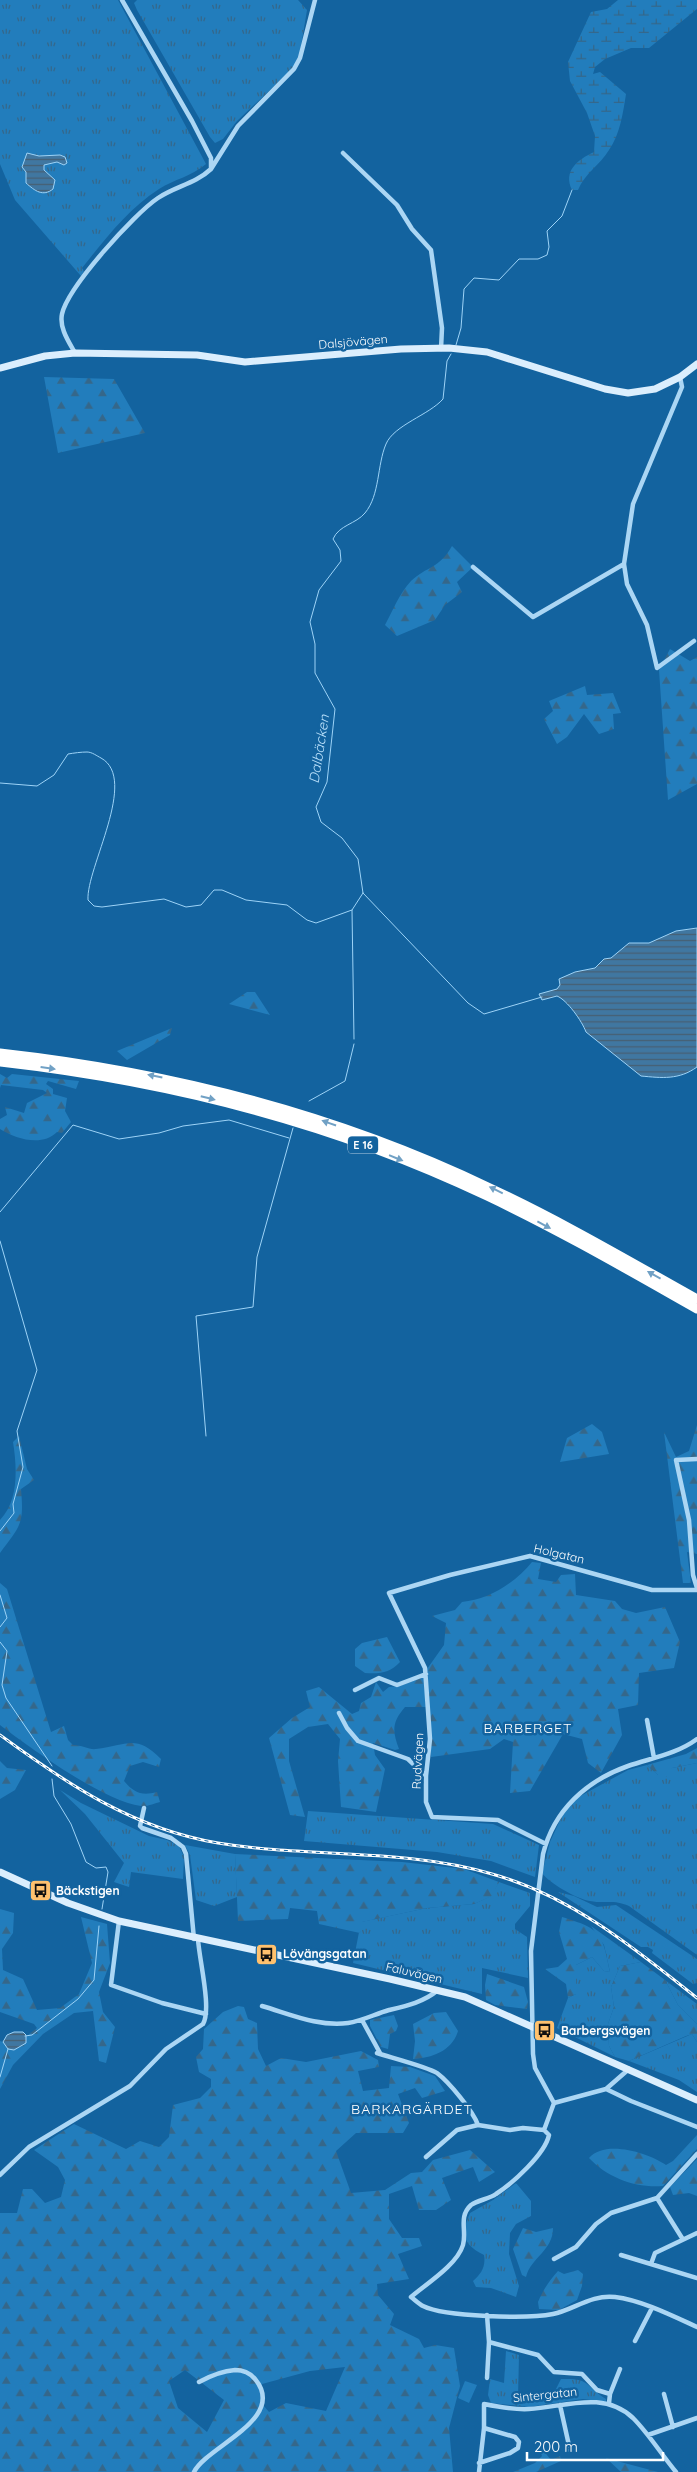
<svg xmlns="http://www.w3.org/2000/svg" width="697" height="2472" viewBox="0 0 697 2472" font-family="Quicksand,sans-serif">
<defs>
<pattern id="grass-tufts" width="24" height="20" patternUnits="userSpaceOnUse" patternTransform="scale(1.25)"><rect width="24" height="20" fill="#227dbc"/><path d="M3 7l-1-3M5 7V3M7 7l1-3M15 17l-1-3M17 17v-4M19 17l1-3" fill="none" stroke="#35678a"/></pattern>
<pattern id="forest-firs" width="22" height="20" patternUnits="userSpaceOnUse" patternTransform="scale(1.25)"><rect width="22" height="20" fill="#227dbc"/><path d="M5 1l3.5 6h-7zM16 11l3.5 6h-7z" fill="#35678a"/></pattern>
<pattern id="wetland-marsh" width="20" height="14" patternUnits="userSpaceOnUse" patternTransform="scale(1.25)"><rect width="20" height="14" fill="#227dbc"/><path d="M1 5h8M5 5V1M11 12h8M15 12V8" fill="none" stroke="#35678a"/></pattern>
<pattern id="water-rules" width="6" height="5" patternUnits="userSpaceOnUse" patternTransform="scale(1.25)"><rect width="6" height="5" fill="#4077a1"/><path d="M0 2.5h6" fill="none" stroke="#475f72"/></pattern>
</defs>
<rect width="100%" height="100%" fill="#13639f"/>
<path fill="url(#grass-tufts)" d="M0 0H118L206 164C190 177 175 179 159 189 128 209 106 238 82 268L84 271 81 276 15 200 0 164Z
M137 0H298L307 10 299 58 290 71 237 121 223 139 215 143 210 137 137 10 134 3Z
M697 1763V1955L629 1906C613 1899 606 1904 590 1901 577 1899 549 1883 542 1873L550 1842 562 1816 575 1799 628 1770 647 1765 658 1775 672 1768Z
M60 1790 81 1803 149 1836 167 1840 179 1846 184 1857 183 1879 131 1872 129 1887 114 1882 124 1863 85 1814Z
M308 1811 493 1824 539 1845 535 1877 491 1861 437 1852 304 1841Z
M185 1845 235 1854 237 1897 214 1906 196 1900 190 1855Z
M499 1882 530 1893V1906L515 1924V1929L527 1937 528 1978 482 1968V1994L353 1963 361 1922 427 1908 474 1904 491 1896Z
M558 1892 574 1896 597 1907 616 1905 697 1959V1983L693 1984 652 1953 653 1950 648 1947H641Z
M591 1926 641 1962 620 1966 611 1987 614 2007 608 2024 609 2046 615 2057 557 2028 568 1998 576 1994V1965L592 1957 604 1971 610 1972 604 1945Z
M665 1980 697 2004V2024L678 2005Z
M692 2034 697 2042V2092L679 2080 629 2061Z
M516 2183 531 2201V2216L516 2224 510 2233 509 2254 519 2286 516 2297 491 2288 476 2287 473 2281C481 2274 486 2267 484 2255 463 2244 460 2235 470 2213L493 2200Z
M506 2351 519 2355 518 2397 553 2395 561 2379C591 2378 584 2385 606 2399V2402L583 2399 529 2407 491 2403 488 2395 490 2379 504 2383Z"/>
<path fill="url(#forest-firs)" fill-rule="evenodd" d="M44 377 114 379 145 433 58 453Z
M452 546 473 567 457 582 462 592 445 605 435 620 397 636 385 625C393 610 399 594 411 581 427 566 439 569 452 546Z
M670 649 690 661 697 657V784L668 800 659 670Z
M585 686 587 695 613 693 621 713 613 714 614 729 599 734 584 714 567 737 557 744 544 719 553 711 549 701Z
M247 992H255L270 1015 229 1004Z
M172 1028 170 1035 127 1060 117 1051Z
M0 1074 7 1078 12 1074 79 1081 76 1089 48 1081 46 1084 53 1089V1094L67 1098 65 1111 71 1122 62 1133 57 1132C42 1147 16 1139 0 1129V1119L7 1115 5 1107 24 1113 27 1103 47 1093 43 1090 1 1085 0 1088Z
M592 1424 602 1432 609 1454 560 1462 567 1438Z
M697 1425V1554L687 1552 691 1583H683L664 1432 676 1457 689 1451Z
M19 1436 27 1469 34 1480 21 1489C24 1524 21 1525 0 1553V1520C19 1501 17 1467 13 1442Z
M532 1562 541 1563 538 1579 556 1582 561 1575 575 1574 576 1595 615 1601 622 1609 636 1613 665 1607 680 1642 674 1668 639 1673 638 1705 618 1709 622 1735 601 1773 588 1763 582 1739 563 1734 530 1791 510 1793 513 1742 504 1739 490 1749 431 1757 427 1669 444 1645 446 1623 432 1616 455 1610 462 1602C489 1600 516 1582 532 1562Z
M0 1583 7 1589 51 1732 64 1726 68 1740 73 1745C82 1745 89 1750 96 1749 127 1746 135 1733 161 1759L159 1767 143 1762 130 1766 124 1781C134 1793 142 1796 157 1792L160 1802C155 1803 147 1807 141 1806 103 1801 32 1749 0 1725Z
M387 1637 400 1662C390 1673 380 1674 365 1673L355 1666V1649L362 1643Z
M424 1677 426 1707H405C392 1722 392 1731 399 1749L395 1750 373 1743 375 1755 385 1769 376 1812 341 1807 338 1761 340 1739 328 1724 308 1727 289 1739V1761L305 1817 290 1815 269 1738 292 1718 310 1707 306 1691 319 1687 352 1714 359 1711 361 1703 371 1697 376 1682 383 1692 389 1687 400 1686Z
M697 1748V1763L672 1768 668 1777 658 1775 647 1765 686 1754Z
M0 1761 7 1768 26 1770 15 1790 0 1799Z
M235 1854 402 1862 464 1869 499 1882 492 1896 474 1904 427 1908 362 1922 360 1933 319 1924 317 1911 290 1908 288 1919 238 1921Z
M0 1909 14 1913 13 1933 2 1949 3 1970 23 1979 37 2010 60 2008 79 1994 92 1963 81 1917 107 1924 110 1963 99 1992 103 2012 115 2027 106 2063 99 2061 93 2011 74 2013 43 2034 13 2065 0 2089V2041L14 2046 37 2028 34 2024 0 2012Z
M562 1917C601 1929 602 1932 610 1972L604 1971 592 1957 576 1965V1994L568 1998 566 1984 545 1969 558 1967 567 1959 559 1932Z
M641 1962 665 1980 678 2005 697 2024V2042L692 2034 686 2036 629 2061 615 2057 609 2046 608 2024 614 2007 611 1987 620 1966Z
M487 1974 524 1987 528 2002 527 2009 495 2005 486 2000 485 1985Z
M238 2006 244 2007 248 2019 257 2023 258 2049 266 2066 281 2058 306 2062 361 2051 378 2060 379 2067 358 2071 363 2091 389 2088 391 2066 410 2067 435 2076 445 2091 422 2098 415 2088 398 2094 409 2123 403 2133H356L336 2151 351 2193 385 2190 411 2173 422 2172 433 2160 470 2150 495 2172 479 2182 473 2167 442 2178 451 2200 436 2210H419L412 2186 389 2194V2219L402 2238H419L422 2246 398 2254 409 2279 377 2284 378 2295 394 2314 390 2325 419 2339 424 2348 435 2345 454 2348 460 2386 449 2428 453 2472H0V2213H17L23 2189H32L45 2203 61 2197 65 2180 58 2167 34 2150 74 2124 126 2149 140 2141 159 2147 169 2137 173 2105 200 2098 211 2087V2079L199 2072 196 2057 203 2049 204 2029 223 2012ZM345 2367 326 2411 286 2403 269 2412 263 2405 262 2384 310 2371ZM185 2370 224 2400 207 2432 178 2408 169 2381Z
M446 2012 458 2031C452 2051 432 2058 413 2059L415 2041 413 2024 434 2013Z
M394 2015 398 2026 396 2031 390 2034 388 2049 381 2047 370 2026V2020Z
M697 2135V2149L663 2186C635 2188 608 2178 589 2158 605 2139 649 2153 666 2165L673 2161Z
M697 2159V2196L689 2193 673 2195 670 2187Z
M523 2228 536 2232 553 2228C553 2251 531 2257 526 2277L522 2275 513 2249Z
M578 2270 583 2274 582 2286 577 2300 559 2310 539 2309 538 2302C543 2290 549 2281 558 2271L564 2274Z
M538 2444 551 2460 560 2456 561 2461 536 2472H513L535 2463 542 2456Z
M606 2458 613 2460 658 2472H621Z"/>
<path fill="url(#wetland-marsh)" d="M618 0H697V9L649 48H631L605 59 595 67 593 74 600 72 626 94C623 113 620 134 609 150 600 165 585 173 578 190H572C563 171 577 160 594 152L595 136 587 113 570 81 568 62 591 12 607 9Z"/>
<path fill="#227dbc" d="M465 2381 477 2385 469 2403 458 2398Z"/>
<path fill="url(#water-rules)" stroke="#9dd3f7" d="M27 153 39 156 60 155 65 157 67 163 64 165 57 162 44 165V170L55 180 53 189C43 197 35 191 26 183V172L22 167Z
M697 928V1067C679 1080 662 1078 641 1076L586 1032C582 1021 567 1000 557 996L542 1000 539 994 557 989 560 985 559 979 575 972 595 968 604 959 611 958 629 943H649L676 931Z
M14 2032H23L26 2035V2043L14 2050 8 2049 3 2042 7 2035Z"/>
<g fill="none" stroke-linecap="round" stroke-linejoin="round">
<path stroke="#9dd3f7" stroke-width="1" d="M456 345 461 328 464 289 474 278 499 280 519 259H538L547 255 549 247 547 231 562 216 572 190
M0 783 37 786 54 775 68 754C74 753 81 752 87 752 92 752 97 756 101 758 139 779 86 868 88 900L94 906 102 907 164 899 186 907 201 905 214 890H222L246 900 287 905 307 920 316 923 352 910
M363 893 358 859 342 838 321 822 316 807 327 782 335 709 315 673V644L310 622 319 590 341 561 340 550 333 539C339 525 356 524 365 513 380 495 377 465 386 444 394 425 429 415 443 399L447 361 451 354
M363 893 468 1003 484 1014 542 997
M354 1039 352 910 363 893
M309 1101 345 1081 354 1044
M0 1212 73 1125 119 1139 159 1133 183 1126 229 1120 289 1138
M0 1241 37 1370 17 1431 23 1467 13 1504 14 1513 0 1531
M206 1436 196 1316 253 1307 257 1257 293 1128
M0 1595 7 1618 0 1627
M0 1642 7 1651 2 1685 6 1698 52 1766
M52 1779 54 1796 71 1824 86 1862 96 1868 106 1867 108 1872 102 1909
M25 2036 32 2035 78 1999 94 1980 99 1926
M0 2077 8 2049"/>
<path stroke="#abd6f4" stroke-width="4.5" d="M343 153 397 205 412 229 431 250 442 328 441 349
M211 169 238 126 294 69 300 58 315 0
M75 353C69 342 59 328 62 314 68 287 134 214 158 198 176 186 195 184 211 169V158L192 121 122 0
M680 377 682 387 633 504 624 564 627 584 647 625 657 668 694 641
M473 567 533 617 624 564
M697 1459 676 1460 689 1520 693 1575 697 1588
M355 1690 379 1678 397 1685 426 1674
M339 1713 347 1728 358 1741 408 1759 426 1776
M647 1720 654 1758
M697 1739C677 1754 651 1758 628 1766 586 1781 554 1810 543 1854L531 1951 533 2054 535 2068 554 2103 544 2130 549 2135C545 2154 513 2183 496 2194 489 2199 478 2200 471 2205 458 2217 467 2231 463 2245 457 2265 426 2284 411 2297 415 2300 419 2304 423 2306 445 2317 528 2319 553 2314 573 2310 592 2294 615 2297 641 2300 673 2316 697 2327
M144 1808 140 1826 142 1828 171 1838 183 1847 186 1854 194 1939
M546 1844 498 1820 432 1817 426 1802V1776L430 1739 425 1668 389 1593 450 1575 530 1556 652 1590H697
M119 1921 111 1985 162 2003 206 2014
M262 2006C290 2014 318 2027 348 2023 362 2021 375 2014 389 2010 406 2006 424 2002 438 1990
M362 2020 380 2053
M377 2053C389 2057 428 2067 437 2073 449 2082 473 2111 478 2125L510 2130 523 2128 544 2130
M606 2089 631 2101 697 2127
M554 2103 606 2089 629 2069
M426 2157 457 2130 478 2125
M0 2175 29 2147 130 2086 166 2049 203 2024C212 2009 199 1959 198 1939
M657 2198 682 2238
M621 2255 697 2278
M554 2259 576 2247 596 2224 611 2213 657 2198 697 2154
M651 2264 655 2253 697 2233
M487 2315 489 2342 538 2355 554 2372 582 2374 597 2390 610 2394 609 2403
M635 2341 652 2308
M487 2378 489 2342
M610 2394 620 2369
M664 2394 673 2427
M560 2405 570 2450
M648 2435 697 2418
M479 2463 510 2453 518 2448 519 2442 515 2437 484 2428
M194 2472C207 2446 288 2419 255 2379 250 2373 243 2370 235 2370 222 2371 210 2376 199 2382
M479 2472 484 2428V2404C499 2407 514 2410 529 2409 565 2407 603 2390 633 2418 649 2434 661 2454 676 2472"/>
<path stroke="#dbeefd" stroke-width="7" d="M0 368 45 356 75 353 197 355 245 362 401 349 449 348 487 352 605 389 628 393 655 389 680 377 697 364
M0 1872 68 1903 119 1921 390 1979 465 1997 697 2100"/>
<path stroke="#fff" stroke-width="9" d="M0 1053C170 1072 336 1114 490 1188 561 1221 629 1261 697 1299
M0 1062C168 1081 334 1123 487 1196 559 1230 628 1270 697 1309"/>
<defs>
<path id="rail" d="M0 1735C67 1784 134 1829 218 1843 308 1858 403 1848 492 1874 571 1896 634 1948 697 1998"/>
</defs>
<use href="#rail" stroke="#fff" stroke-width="3"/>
<use href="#rail" stroke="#13639f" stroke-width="1" stroke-dasharray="4" stroke-linecap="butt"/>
</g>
<defs><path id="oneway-solid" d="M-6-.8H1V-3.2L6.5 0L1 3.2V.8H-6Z" transform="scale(1.25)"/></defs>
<g fill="#71a1c5">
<use href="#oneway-solid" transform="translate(48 1068) rotate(8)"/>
<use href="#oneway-solid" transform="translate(155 1076) rotate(-169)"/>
<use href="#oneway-solid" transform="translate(208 1098) rotate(14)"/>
<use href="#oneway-solid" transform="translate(329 1123) rotate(-161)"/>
<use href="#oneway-solid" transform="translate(396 1158) rotate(22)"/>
<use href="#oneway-solid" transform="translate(496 1190) rotate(-154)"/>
<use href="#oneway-solid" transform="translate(544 1225) rotate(28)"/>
<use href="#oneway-solid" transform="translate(654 1275) rotate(-151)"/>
</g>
<defs>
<symbol id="bus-square" viewBox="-11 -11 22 22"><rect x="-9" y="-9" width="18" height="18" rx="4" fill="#ffc16e" stroke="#13639f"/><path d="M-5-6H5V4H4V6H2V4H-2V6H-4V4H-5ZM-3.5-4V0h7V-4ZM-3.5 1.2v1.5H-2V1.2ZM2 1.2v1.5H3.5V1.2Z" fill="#111"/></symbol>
</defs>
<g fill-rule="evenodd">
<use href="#bus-square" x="28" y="1878" width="25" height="25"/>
<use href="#bus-square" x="254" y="1942" width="25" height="25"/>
<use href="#bus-square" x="532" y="2018" width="25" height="25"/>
</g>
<g text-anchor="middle" stroke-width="5" stroke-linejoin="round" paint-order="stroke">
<rect fill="#13639f" stroke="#b8d0e2" stroke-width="1" x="348" y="1136.5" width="30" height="17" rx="4"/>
<g font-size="11" font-weight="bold" fill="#fff">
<text x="363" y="1149">E 16</text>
</g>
<g font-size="12" fill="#fff" stroke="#13639f">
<text transform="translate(353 342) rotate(-5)" y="4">Dalsjövägen</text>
<text transform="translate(559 1554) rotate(13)" y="4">Holgatan</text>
<text transform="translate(418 1761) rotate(-87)" y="4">Rudvägen</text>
<text transform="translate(414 1973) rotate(13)" y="4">Faluvägen</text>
<text transform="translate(545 2395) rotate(-6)" y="4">Sintergatan</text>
</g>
<g font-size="12" font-weight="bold" fill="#fff" stroke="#13639f" text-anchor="start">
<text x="56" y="1895">Bäckstigen</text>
<text x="283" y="1958">Lövängsgatan</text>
<text x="561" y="2035">Barbergsvägen</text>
</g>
<g font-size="14" font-style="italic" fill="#b8dffa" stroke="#13639f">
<text transform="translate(319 749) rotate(-81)" y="5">Dalbäcken</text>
</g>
<g font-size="14" letter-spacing="1" fill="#fff" stroke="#13639f">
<text x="528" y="1733">BARBERGET</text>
<text x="412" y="2114">BARKARGÄRDET</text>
</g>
</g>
<path d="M527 2452v8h136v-8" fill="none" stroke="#ffffff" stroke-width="2.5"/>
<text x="534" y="2452" font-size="15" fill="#ffffff" stroke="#13639f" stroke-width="4" paint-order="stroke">200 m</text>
</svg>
